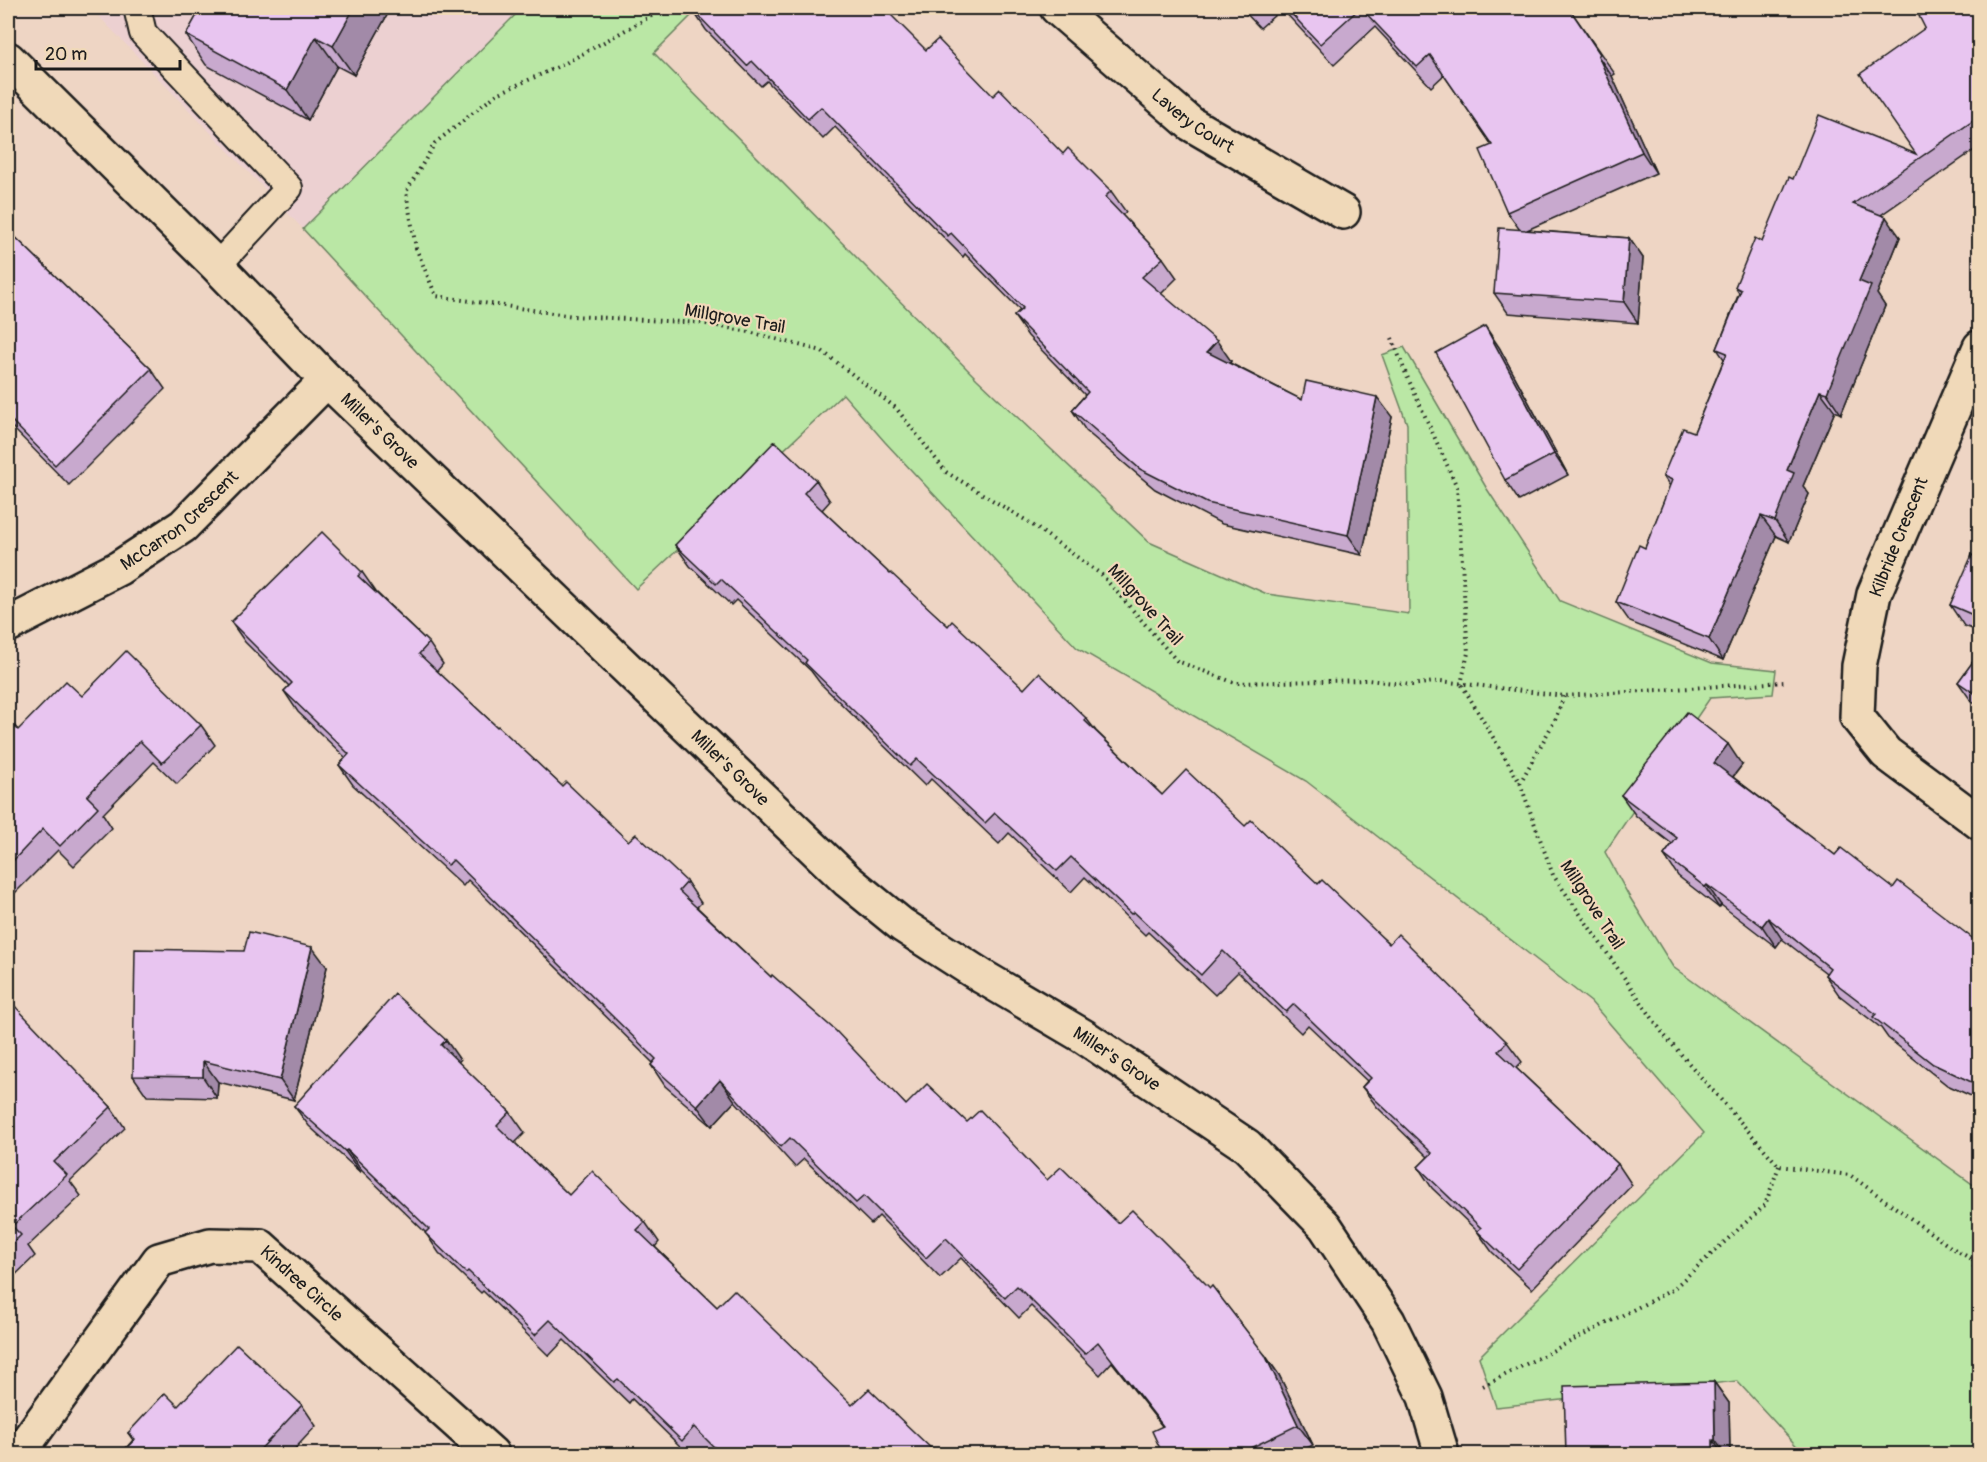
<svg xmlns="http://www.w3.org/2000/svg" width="1987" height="1462" viewBox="0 0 1987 1462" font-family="Pangolin,sans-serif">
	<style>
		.built { fill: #ecd0d1 }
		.green { fill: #bae7a5; stroke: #6b8260; stroke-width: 1.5 }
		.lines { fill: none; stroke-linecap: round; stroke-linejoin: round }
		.lane-casing { stroke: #1c1c1c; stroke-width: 30 }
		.street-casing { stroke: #1c1c1c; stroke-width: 38 }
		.secondary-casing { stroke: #1c1c1c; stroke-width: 38 }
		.path { stroke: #1c1c1c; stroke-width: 4; stroke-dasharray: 1.5 4.5; stroke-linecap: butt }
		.lane { stroke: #f0d9b9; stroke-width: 26 }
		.street { stroke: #f0d9b9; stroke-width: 33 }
		.secondary { stroke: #f0d9b9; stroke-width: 33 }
		.wall { fill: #c8a9ce; stroke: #1c1c1c; stroke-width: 1.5 }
		.shaded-wall { fill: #a28aa8; stroke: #1c1c1c; stroke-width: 1.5 }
		.building { fill: #e8c5f0; stroke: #1c1c1c; stroke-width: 1.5 }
		.labels { text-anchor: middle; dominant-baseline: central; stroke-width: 4.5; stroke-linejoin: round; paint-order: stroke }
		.street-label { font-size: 18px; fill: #1c1c1c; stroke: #f0d9b9 }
	</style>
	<rect width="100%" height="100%" fill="#eed5c4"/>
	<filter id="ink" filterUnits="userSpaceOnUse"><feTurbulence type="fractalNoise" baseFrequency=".0167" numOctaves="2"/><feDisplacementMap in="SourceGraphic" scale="12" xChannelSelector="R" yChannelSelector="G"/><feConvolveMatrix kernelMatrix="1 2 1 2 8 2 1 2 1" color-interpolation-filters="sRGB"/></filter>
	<g filter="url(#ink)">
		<path class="built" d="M91,8H522L303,229Z"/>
		<path class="green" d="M522,8H699L654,53L977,379L1149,542L1267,594L1409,614L1407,424L1382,355L1404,347L1487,489L1560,601L1712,663L1776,670L1773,694L1710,698L1605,852L1629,896L1673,967L1979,1189V1454H1804L1737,1381L1496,1407L1479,1357L1704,1133L1591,1002L1306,781L1077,648L885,442L843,394L636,589L303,229Z"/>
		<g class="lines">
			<defs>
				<path id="lane" d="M139,8L138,12L143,33L289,188L217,266"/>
				<g id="street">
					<path id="s1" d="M1057,8L1191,124L1343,212"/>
					<path d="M1980,347L1874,594L1859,666L1857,717L1886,753L1980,823"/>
					<path id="s2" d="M8,625L119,568L183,526L327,380"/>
					<path id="s3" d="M18,1454L159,1260L210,1245L260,1246L492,1454"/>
				</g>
				<g id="secondary">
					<path id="s4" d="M8,59L217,266L327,380L848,881L902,925L983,977L1083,1036L1247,1146L1325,1226L1388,1321L1425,1397L1442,1454"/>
				</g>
			</defs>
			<use href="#lane" class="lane-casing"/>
			<use href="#street" class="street-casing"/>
			<use href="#secondary" class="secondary-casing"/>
			<g class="path">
				<path d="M661,8L653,15L562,65L497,94L435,143L406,192L416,248L436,296L573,316L701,323L749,332L822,351L896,408L946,472L1027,521L1102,575L1177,661L1235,683L1368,680L1412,685L1441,681L1564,696L1784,682"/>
				<path d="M1392,338L1406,374L1457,487L1468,653L1461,684"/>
				<path d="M1462,685L1520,783L1553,875L1664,1035L1779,1166L1850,1175L1949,1246L1980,1264"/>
				<path d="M1520,783L1555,720L1564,696"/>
				<path d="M1973,1260L1980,1314"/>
				<path d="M1483,1386L1672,1290L1765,1205L1779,1166"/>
			</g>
			<use href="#lane" class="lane"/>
			<use href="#street" class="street"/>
			<use href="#secondary" class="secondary"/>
		</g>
		<g class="wall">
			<path d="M201,8H391L354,75L337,66L308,120L206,65L186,35Z"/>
			<path d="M1241,8H1569L1615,74L1612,76L1656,173L1527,230L1629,238L1643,258L1638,323L1508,313L1494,293L1520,230L1507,212L1492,145L1444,75L1431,87L1375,27L1334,65L1282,9L1260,28Z"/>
			<path d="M1980,8V146L1881,215L1900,237L1877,294L1885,306L1841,414L1835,411L1803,486L1809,494L1789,542L1776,536L1723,660L1630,622L1616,602L1645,548L1670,486L1663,476L1694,432L1724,359L1717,349L1739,293L1735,287L1762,242L1793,179L1916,154Z"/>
			<path d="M692,9L926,50L993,96L1063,154L1111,191L1126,212L1122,215L1163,258L1177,278L1161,294L1231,361L1230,363L1302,400L1392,417L1362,555L1222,524L1155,489L1086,431L1072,410L1085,395L1028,336L1014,316L1020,310L965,254L963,257L835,127L823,139L767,81L761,86L706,30Z"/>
			<path d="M8,230L151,369L165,389L69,485L8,423Z"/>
			<path d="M1499,347L1568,475L1519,501L1505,480Z"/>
			<path d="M816,480L830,501L822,510L890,574L948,626L1024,689L1086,718L1096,731L1162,795L1245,826L1318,884L1507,1042L1522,1062L1516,1068L1618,1164L1632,1185L1532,1289L1492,1252L1477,1231L1432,1188L1418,1167L1428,1157L1377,1107L1362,1087L1367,1081L1308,1025L1301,1033L1238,972L1215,995L1148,932L1145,935L1085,877L1071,892L1009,833L999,844L931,779L925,786L820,683L811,671L736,600L731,605L690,566L675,545Z"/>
			<path d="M1980,552V632L1964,626L1950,605Z"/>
			<path d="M362,572L376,592L429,643L443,664L437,671L497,727L562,786L628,841L687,882L701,903L697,907L906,1105L967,1122L1047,1180L1118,1223L1265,1355L1279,1375L1313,1445L1293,1455H1163L1162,1426L1112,1362L1100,1375L1031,1306L1019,1318L961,1258L940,1278L879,1216L871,1224L804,1159L795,1167L735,1101L712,1126L665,1086L651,1065L653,1063L468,880L463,886L353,785L339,765L346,758L298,712L284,691L289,686L245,642L231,622Z"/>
			<path d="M1980,652V707L1972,702L1958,682Z"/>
			<path d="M82,696L201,725L215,745L177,784L154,762L103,814L112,828L74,866L58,850L12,896L8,892V719L18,730Z"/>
			<path d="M1742,765L1733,777L1835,855L1893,888L1980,944V1100L1947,1085L1888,1038L1881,1028L1839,995L1825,975L1826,973L1782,939L1776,947L1721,905L1719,908L1678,876L1664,855L1672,844L1636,816L1621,795Z"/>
			<path d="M244,951L327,967L294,1100L218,1082L217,1098L147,1096L133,1076Z"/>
			<path d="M8,1003L111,1107L125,1128L70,1181L81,1196L28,1246L35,1256L8,1282Z"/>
			<path d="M460,1060L458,1062L510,1112L525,1133L515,1143L569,1195L645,1222L659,1242L655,1247L717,1307L852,1405L937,1454L949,1455H716L709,1448L702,1455H689L632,1399L629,1403L564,1340L549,1356L483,1291L481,1293L439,1253L425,1232L361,1170L360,1172L309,1126L294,1106Z"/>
			<path d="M1714,1382L1729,1403L1730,1455H1566Z"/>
			<path d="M302,1405L316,1426L289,1455H120L133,1440L128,1433L178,1406Z"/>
		</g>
		<g class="shaded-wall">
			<path d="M354,8H391L354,75L333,46Z"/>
			<path d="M316,37L337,66L308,120L287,90Z"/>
			<path d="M1598,56L1612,76L1656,173L1642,152Z"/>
			<path d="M1886,217L1900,237L1877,294L1885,306L1841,414L1827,393L1859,281Z"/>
			<path d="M1629,238L1643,258L1638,323L1624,302Z"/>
			<path d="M1485,326L1499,347L1568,475L1554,454Z"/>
			<path d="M1217,341L1231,361L1222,373L1207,352Z"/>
			<path d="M1820,391L1835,411L1803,486L1809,494L1789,542L1775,521L1787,470Z"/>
			<path d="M1377,397L1392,417L1362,555L1348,535Z"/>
			<path d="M1761,516L1776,536L1723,660L1709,639Z"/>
			<path d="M1728,744L1742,765L1728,783L1714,763Z"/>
			<path d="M1707,885L1721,905L1719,908L1705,887Z"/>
			<path d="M1768,918L1782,939L1776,947L1762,926Z"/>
			<path d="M312,947L327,967L294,1100L280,1080Z"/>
			<path d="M446,1040L460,1060L455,1065L441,1045Z"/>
			<path d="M203,1061L218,1082L217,1098L203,1077Z"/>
			<path d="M720,1080L735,1101L712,1126L697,1106Z"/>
			<path d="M347,1150L361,1170L360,1172L345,1151Z"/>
			<path d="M1265,1355L1279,1375L1313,1445L1298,1425Z"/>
			<path d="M1714,1382L1729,1403L1730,1455H1726L1715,1440Z"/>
			<path d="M1713,1440L1723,1455H1713Z"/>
		</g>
		<g class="building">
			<path d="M201,8H354L333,46L316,37L287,90L186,35Z"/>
			<path d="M694,8H884L926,50L938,39L993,96L1000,89L1063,154L1068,148L1111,191L1105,197L1163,258L1142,277L1217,341L1207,352L1302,400L1306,381L1377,397L1348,535L1207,503L1140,469L1072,410L1088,392L1014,316L1023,308L951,233L948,236L821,107L808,119L752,61L747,66L692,9Z"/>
			<path d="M1286,8H1360L1320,44Z"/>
			<path d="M1361,8H1569L1600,54L1598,56L1642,152L1507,212L1480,150L1492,145L1430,55L1417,67Z"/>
			<path d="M1936,8H1980V116L1853,204L1886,217L1859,281L1871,286L1827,393L1820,391L1787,470L1794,473L1775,521L1761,516L1709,639L1616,602L1639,545L1645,548L1672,480L1663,476L1683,428L1694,432L1727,353L1717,349L1741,290L1735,287L1755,238L1762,242L1789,177L1793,179L1819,115L1916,154L1860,74L1925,28L1919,16Z"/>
			<path d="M1499,228L1629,238L1624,302L1494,293Z"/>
			<path d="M8,230L151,369L55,465L8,417Z"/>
			<path d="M1485,326L1554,454L1505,480L1436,353Z"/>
			<path d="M775,441L816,480L804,493L890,574L891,573L948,626L952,621L1024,689L1039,673L1086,718L1084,720L1162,795L1186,770L1245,826L1251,820L1318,884L1322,880L1389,944L1398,934L1507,1042L1498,1051L1618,1164L1517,1269L1477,1231L1481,1228L1418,1167L1432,1153L1362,1087L1371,1078L1294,1004L1286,1012L1223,951L1201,975L1134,912L1131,914L1071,857L1057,871L995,813L985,823L917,759L910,766L805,663L807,660L721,579L716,584L675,545Z"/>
			<path d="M322,532L362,572L358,576L429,643L419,654L497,727L498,726L562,786L566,782L628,841L636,834L687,882L679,891L771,977L772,975L836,1031L906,1105L927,1084L967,1122L980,1110L1047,1180L1061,1167L1118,1223L1132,1210L1210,1288L1212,1286L1265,1355L1298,1425L1236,1455H1163L1152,1431L1163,1426L1098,1342L1085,1354L1017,1286L1005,1298L946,1238L926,1258L864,1196L856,1203L790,1138L781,1147L720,1080L697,1106L651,1065L656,1059L453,860L448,865L339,765L349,754L284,691L292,683L231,622Z"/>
			<path d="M1980,552V618L1950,605L1972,555L1977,557Z"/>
			<path d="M126,651L201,725L162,763L140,741L87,796L98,807L60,846L43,829L8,866V719L18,730L66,681L82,696Z"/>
			<path d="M1980,652V697L1958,682Z"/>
			<path d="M1687,712L1728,744L1714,763L1835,855L1841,848L1893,888L1898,881L1980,944V1086L1933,1064L1873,1017L1876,1014L1825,975L1830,968L1768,918L1762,926L1707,885L1705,887L1664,855L1677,838L1621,795Z"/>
			<path d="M249,932L312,947L280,1080L203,1061V1077L133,1076L135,949L244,951Z"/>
			<path d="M395,994L446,1040L441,1045L510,1112L497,1126L569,1195L592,1171L645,1222L637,1230L717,1307L734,1290L852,1405L869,1389L937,1454L942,1449L949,1455H722L694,1427L682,1441L618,1379L614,1382L550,1320L535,1335L468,1271L466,1273L425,1233L429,1229L347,1150L345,1151L294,1106Z"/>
			<path d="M10,1001L111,1107L54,1162L67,1175L12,1226L21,1235L8,1248V1003Z"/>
			<path d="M237,1344L302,1405L255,1455H120L135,1439L128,1433L165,1393L178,1406Z"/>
			<path d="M1714,1382L1715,1440H1713V1455H1566L1564,1386Z"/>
		</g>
	</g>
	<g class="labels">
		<g class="street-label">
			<text stroke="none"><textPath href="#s1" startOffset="177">Lavery Court</textPath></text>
			<text transform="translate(735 319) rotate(10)">Millgrove Trail</text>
			<text stroke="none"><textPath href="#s4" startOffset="526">Miller's Grove</textPath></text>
			<text stroke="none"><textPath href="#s2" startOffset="202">McCarron Crescent</textPath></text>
			<text transform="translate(1899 537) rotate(-68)">Kilbride Crescent</text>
			<text transform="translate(1145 605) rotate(48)">Millgrove Trail</text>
			<text stroke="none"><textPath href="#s4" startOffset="1012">Miller's Grove</textPath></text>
			<text transform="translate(1592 905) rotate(57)">Millgrove Trail</text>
			<text stroke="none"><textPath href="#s4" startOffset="1498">Miller's Grove</textPath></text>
			<text stroke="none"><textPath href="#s3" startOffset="399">Kindree Circle</textPath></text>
		</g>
	</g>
	<rect width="1987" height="1462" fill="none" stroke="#f0d9b9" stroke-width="30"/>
	<rect x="15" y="15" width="1957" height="1432" fill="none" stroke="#1c1c1c" stroke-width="2" filter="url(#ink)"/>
	<path d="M36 60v9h144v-9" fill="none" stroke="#1c1c1c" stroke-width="3"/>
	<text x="45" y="60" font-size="18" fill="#1c1c1c" stroke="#f0d9b9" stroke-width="4.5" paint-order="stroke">20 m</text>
</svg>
